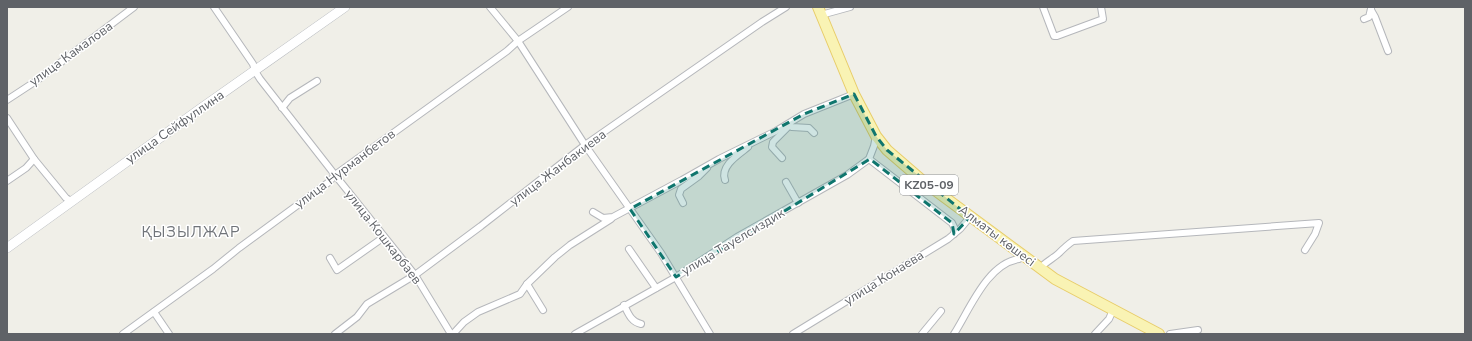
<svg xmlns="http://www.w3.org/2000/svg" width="1472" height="341" viewBox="0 0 1472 341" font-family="'Nunito Sans',sans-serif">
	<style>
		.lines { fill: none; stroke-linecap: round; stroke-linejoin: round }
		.street-casing { stroke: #b5b7bb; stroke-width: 8 }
		.secondary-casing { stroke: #b6b9be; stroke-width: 10 }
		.primary-casing { stroke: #e8cd6a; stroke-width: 12 }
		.street { stroke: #fff; stroke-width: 6 }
		.secondary { stroke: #fff; stroke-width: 9 }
		.primary { stroke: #f9f3b4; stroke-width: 10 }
		.marked { fill: #0f766e; fill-opacity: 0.2; stroke: #0f766e; stroke-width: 3; stroke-dasharray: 8 5; stroke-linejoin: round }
		.labels { text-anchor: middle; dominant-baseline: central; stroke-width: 3; stroke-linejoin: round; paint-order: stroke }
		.shield { fill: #fff; stroke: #8f9195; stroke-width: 1 }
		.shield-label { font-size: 12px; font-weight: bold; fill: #5f6267 }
		.street-label { font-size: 13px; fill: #5f6267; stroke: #fff }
		.quarter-label { font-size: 15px; letter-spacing: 1px; fill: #707479; stroke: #fff }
	</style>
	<rect width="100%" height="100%" fill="#f0efe8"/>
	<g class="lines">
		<defs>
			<g id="street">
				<path d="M214,7L253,64L255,71L260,79L335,175L415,275L451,334"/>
				<path d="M490,7L518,41L585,145L661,253L710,334"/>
				<path d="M1043,7L1054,36H1057L1103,19L1101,7"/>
				<path d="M1371,10L1375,17L1388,51"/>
				<path d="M821,15L850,7"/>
				<path d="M1364,19L1369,17L1371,9"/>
				<path d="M7,100L36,81L134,7"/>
				<path d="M282,108L290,98L317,81"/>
				<path d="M7,118L34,159L66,198L71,201"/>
				<path d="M782,158L772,147L773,142L787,128V125L792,127L809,128L814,133"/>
				<path d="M869,159L952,223L955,229L954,234"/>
				<path d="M725,180C720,166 738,155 748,147"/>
				<path d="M7,181L26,168L34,159"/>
				<path d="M786,182L798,203"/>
				<path d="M683,203L679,195L681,189L699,176L707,168"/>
				<path d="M593,212L603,218L613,217L682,180L719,159L776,131L804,114L854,94"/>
				<path d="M629,249L656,288"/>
				<path d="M330,258L337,270L384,237"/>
				<path d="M1040,268C1046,262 1052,259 1058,254C1063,249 1067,245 1073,241L1319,223L1315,234L1305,250"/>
				<path d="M527,284L543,310"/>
				<path d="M624,305C628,313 631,322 641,324"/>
				<path d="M154,312L169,334"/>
				<path d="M123,334L213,269L239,248L329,182L335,175L507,51L518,41L568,7"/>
				<path d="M335,334L357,317L367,304L415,275L481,226L585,145L762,22L786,7"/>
				<path d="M453,334L464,322L478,312L520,294L527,284L555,257L570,245L611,219"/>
				<path d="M575,334L676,277L737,237L847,175L869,159L874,146L876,136"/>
				<path d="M793,334L948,239L960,229L970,217"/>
				<path d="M922,334L941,311"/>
				<path d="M954,334C970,309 987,264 1019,259L1022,255"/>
				<path d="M1095,334L1109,319L1113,310"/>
				<path d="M1170,334L1198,330"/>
			</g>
			<path id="secondary" d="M7,248L200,109L345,7"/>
			<path id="primary" d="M818,7L854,94L876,136L887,150L924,182L1055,279L1159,334"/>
		</defs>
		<use href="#street" class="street-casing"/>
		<use href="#secondary" class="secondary-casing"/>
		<use href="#primary" class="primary-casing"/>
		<use href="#street" class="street"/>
		<use href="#secondary" class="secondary"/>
		<use href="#primary" class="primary"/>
	</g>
	<path class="marked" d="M854,94L876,136L887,150L970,217L954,234L952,223L870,159L676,277L630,209L804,114Z"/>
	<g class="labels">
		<rect class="shield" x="900" y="175" width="58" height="20" rx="3"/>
		<g class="shield-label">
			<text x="929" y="185">KZ05-09</text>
		</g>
		<g class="street-label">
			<text transform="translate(71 54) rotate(-36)">улица Камалова</text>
			<text transform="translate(175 127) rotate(-35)">улица Сейфуллина</text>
			<text transform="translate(558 168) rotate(-37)">улица Жанбакиева</text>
			<text transform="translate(345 169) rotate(-37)">улица Нурманбетов</text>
			<text transform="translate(997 236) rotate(37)">Алматы көшесі</text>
			<text transform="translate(383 237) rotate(52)">улица Кошкарбаев</text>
			<text transform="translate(733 242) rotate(-31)">улица Тауелсиздик</text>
			<text transform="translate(884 278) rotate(-32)">улица Конаева</text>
		</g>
		<g class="quarter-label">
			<text x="191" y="232">ҚЫЗЫЛЖАР</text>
		</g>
	</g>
	<rect width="1472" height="341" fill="none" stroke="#5f6267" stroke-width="16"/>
</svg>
